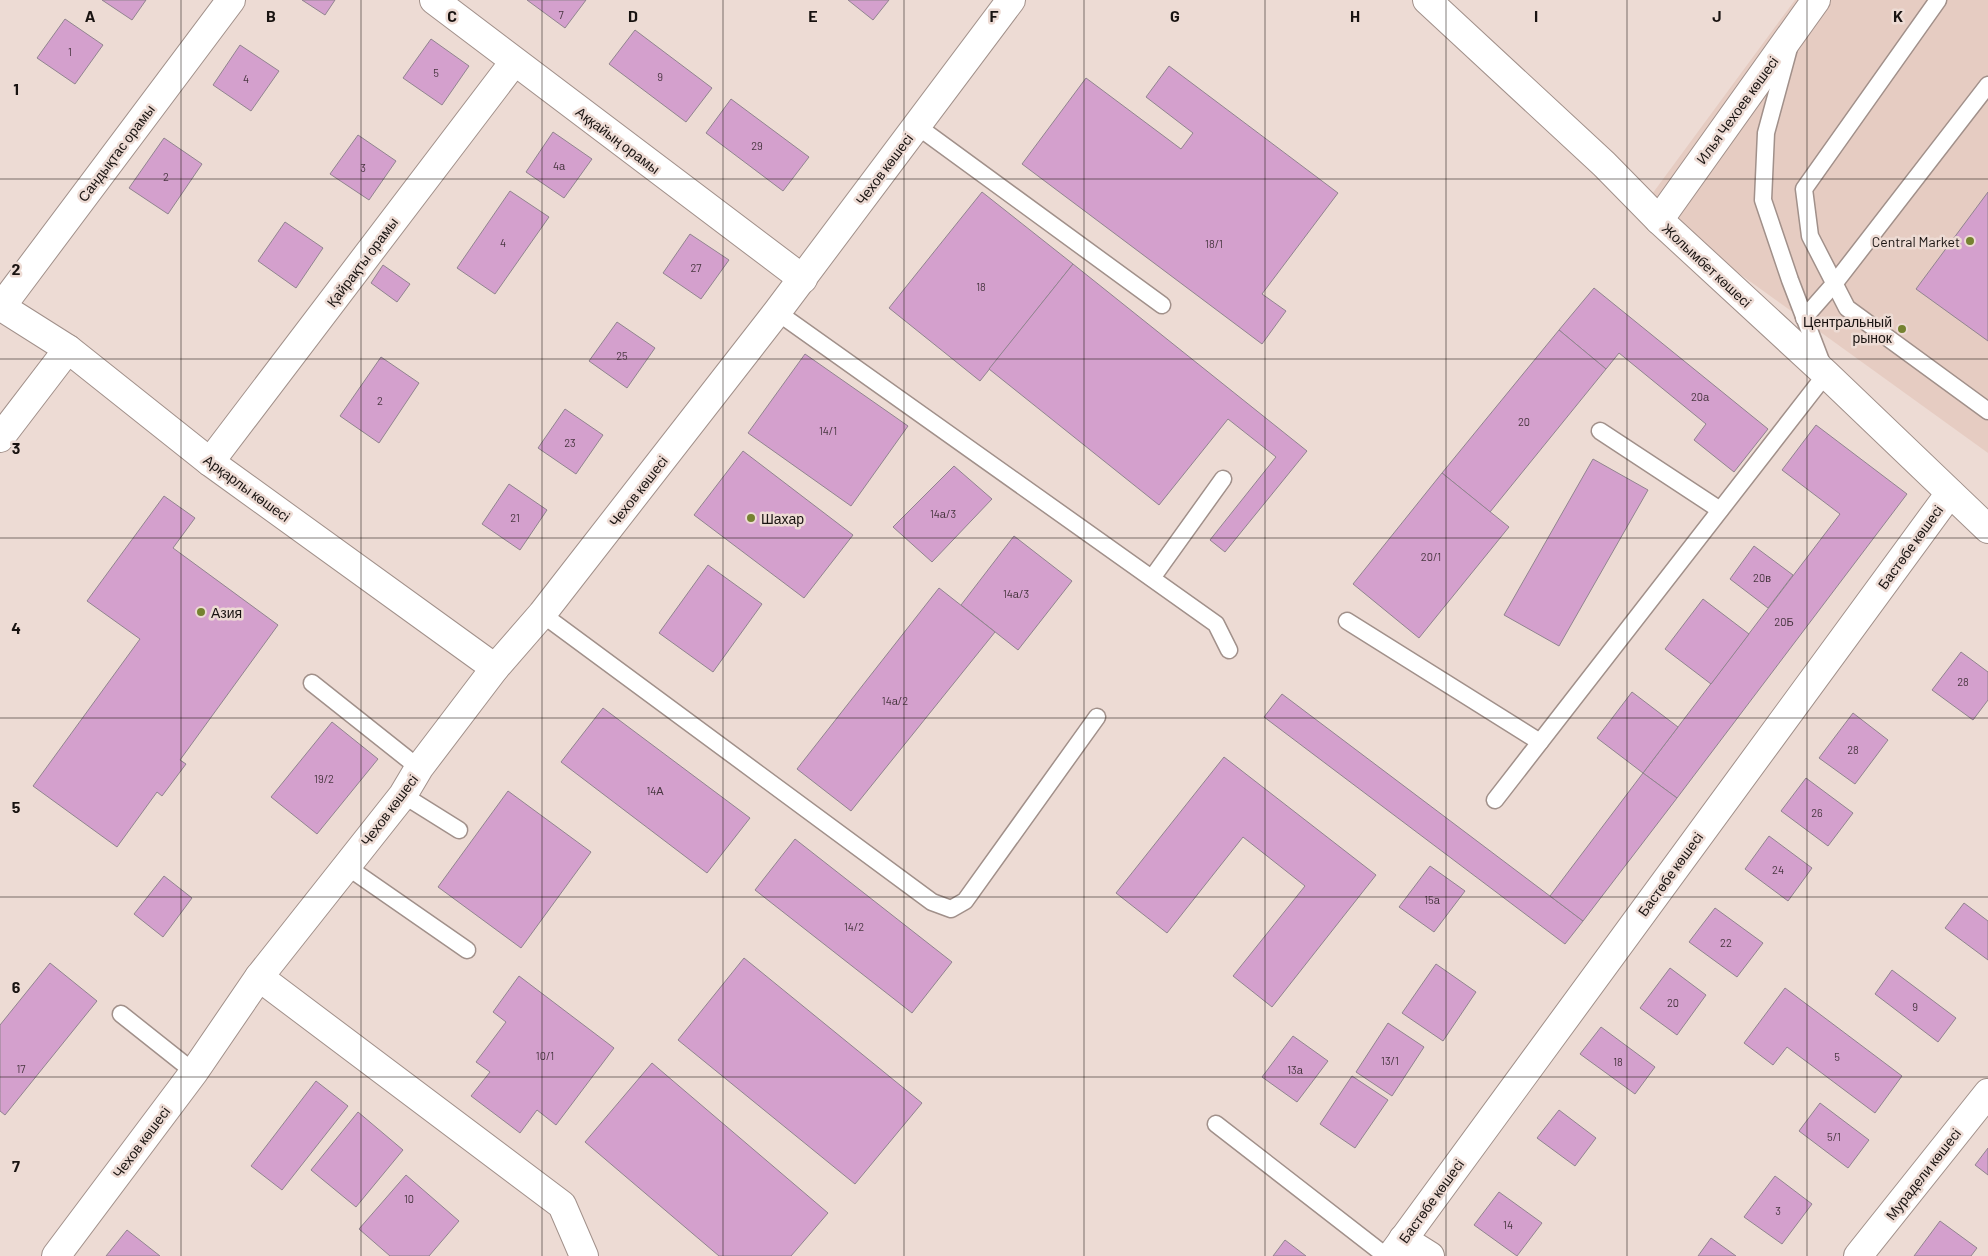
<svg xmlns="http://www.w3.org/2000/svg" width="1988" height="1256" viewBox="0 0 1988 1256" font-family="Barlow,sans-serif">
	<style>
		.built { fill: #e6ccc2 }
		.building { fill: #d4a0cd; stroke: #91848f }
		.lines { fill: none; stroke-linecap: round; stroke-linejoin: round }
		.lane-casing { stroke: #a1908a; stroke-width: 19 }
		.street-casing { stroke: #a1908a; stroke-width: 30 }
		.lane { stroke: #fff; stroke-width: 16 }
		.street { stroke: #fff; stroke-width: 28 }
		.grid { fill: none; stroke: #191311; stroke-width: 1; stroke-opacity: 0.55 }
		.poi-dot { fill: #758230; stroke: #eddbd4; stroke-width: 2 }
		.labels { text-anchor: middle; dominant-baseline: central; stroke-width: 5; stroke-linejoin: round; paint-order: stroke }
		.number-label { font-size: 11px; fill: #483640 }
		.street-label { font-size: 14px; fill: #191311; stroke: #eddbd4 }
		.poi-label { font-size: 14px; fill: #191311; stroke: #eddbd4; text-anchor: end }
		.grid-label { font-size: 16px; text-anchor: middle; font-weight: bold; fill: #191311; stroke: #eddbd4; stroke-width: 5; stroke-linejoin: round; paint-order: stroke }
	</style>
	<rect width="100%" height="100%" fill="#eddbd4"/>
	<path class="built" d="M1795,0H1988V453L1644,205Z"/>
	<g class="building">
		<path d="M102,0H146L132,20Z"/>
		<path d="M302,0H335L325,15Z"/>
		<path d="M527,0H586L565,28Z"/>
		<path d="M848,0H889L873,20Z"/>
		<path d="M65,19L103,45L75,84L37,58Z"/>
		<path d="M635,30L712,88L686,122L609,64Z"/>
		<path d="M431,39L469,66L442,105L403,78Z"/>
		<path d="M240,45L279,71L251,111L213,85Z"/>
		<path d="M1169,66L1338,193L1262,294L1286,311L1262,344L1022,164L1086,78L1181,149L1193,133L1146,97Z"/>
		<path d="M731,99L809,157L783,191L706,133Z"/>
		<path d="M553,132L592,159L564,198L526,172Z"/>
		<path d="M358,135L396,161L369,200L330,174Z"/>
		<path d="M164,138L202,164L168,214L129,188Z"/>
		<path d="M510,191L549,217L495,294L457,268Z"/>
		<path d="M982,192L1073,264L980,381L889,308Z"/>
		<path d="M1988,192V341L1916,289Z"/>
		<path d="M285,222L323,248L296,288L258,261Z"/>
		<path d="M690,234L729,260L701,299L663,273Z"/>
		<path d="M1073,264L1307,451L1225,552L1210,540L1276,457L1228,419L1159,505L989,369Z"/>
		<path d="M383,265L410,284L397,302L371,283Z"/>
		<path d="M1594,288L1768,429L1734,472L1694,440L1706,424L1619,353L1606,369L1559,330Z"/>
		<path d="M617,322L655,348L627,388L589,361Z"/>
		<path d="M1559,330L1606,369L1490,512L1442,473Z"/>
		<path d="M805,354L908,426L851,506L748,433Z"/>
		<path d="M381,357L419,383L379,443L340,416Z"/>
		<path d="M565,409L603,435L576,474L538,448Z"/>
		<path d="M1816,425L1907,494L1677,798L1643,773L1840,514L1782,470Z"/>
		<path d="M743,451L853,535L804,598L694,515Z"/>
		<path d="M1593,459L1648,490L1559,646L1504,615Z"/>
		<path d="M954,466L992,499L932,562L893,527Z"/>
		<path d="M1442,473L1509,527L1419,638L1353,584Z"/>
		<path d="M509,484L547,510L520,550L482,524Z"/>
		<path d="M164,496L195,518L173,548L278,625L180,760L186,764L162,796L157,792L117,847L33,786L140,639L87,601Z"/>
		<path d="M1014,536L1072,581L1018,650L961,605Z"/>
		<path d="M1754,546L1793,575L1768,608L1730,579Z"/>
		<path d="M708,565L762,604L713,672L659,633Z"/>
		<path d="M939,588L995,632L851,811L797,769Z"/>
		<path d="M1703,599L1749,634L1711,684L1665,649Z"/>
		<path d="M1961,652L1988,672V700L1973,720L1932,690Z"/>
		<path d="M1632,692L1678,727L1643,773L1597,738Z"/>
		<path d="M1282,694L1583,921L1565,944L1264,717Z"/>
		<path d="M603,708L750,818L707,873L561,762Z"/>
		<path d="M1853,713L1888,740L1855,784L1819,758Z"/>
		<path d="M332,722L378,759L317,834L271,797Z"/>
		<path d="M1224,757L1376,875L1272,1007L1233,976L1305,886L1243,837L1167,933L1116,893Z"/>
		<path d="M1643,773L1677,798L1583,921L1550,896Z"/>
		<path d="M1806,778L1853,813L1828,846L1781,811Z"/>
		<path d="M508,791L591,852L521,948L438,887Z"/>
		<path d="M1769,836L1812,868L1788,901L1745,869Z"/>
		<path d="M795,839L952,962L912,1013L755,890Z"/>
		<path d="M1430,866L1465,891L1434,932L1399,907Z"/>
		<path d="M164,876L192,898L163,937L134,914Z"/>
		<path d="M1964,903L1988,921V960L1945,928Z"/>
		<path d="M1715,908L1763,943L1737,977L1689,942Z"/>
		<path d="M744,958L922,1103L855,1184L678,1040Z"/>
		<path d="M50,963L97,1001L5,1115L0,1111V1025Z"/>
		<path d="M1436,964L1476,992L1443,1041L1402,1013Z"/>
		<path d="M1670,968L1706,995L1677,1035L1640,1008Z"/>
		<path d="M1892,970L1956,1018L1938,1042L1875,994Z"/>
		<path d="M519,976L614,1048L556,1125L537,1110L520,1133L471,1096L490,1072L476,1062L506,1022L493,1012Z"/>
		<path d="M1785,988L1902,1076L1875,1113L1787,1047L1773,1065L1744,1043Z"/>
		<path d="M1388,1023L1424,1047L1392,1096L1356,1072Z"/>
		<path d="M1601,1027L1655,1067L1635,1094L1580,1054Z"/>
		<path d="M1293,1036L1328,1061L1297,1102L1262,1077Z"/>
		<path d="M652,1063L828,1213L791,1256H719L585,1142Z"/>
		<path d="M1352,1076L1388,1100L1355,1148L1320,1124Z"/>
		<path d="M316,1081L348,1106L282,1190L251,1166Z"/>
		<path d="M1820,1103L1869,1140L1848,1168L1799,1131Z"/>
		<path d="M1559,1110L1596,1138L1575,1166L1537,1138Z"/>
		<path d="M358,1112L403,1150L356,1207L311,1170Z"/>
		<path d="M1988,1148V1175L1975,1165Z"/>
		<path d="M406,1175L459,1221L429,1256H390L359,1229Z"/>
		<path d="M1775,1176L1812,1204L1782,1244L1744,1217Z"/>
		<path d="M1499,1192L1542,1223L1517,1256L1474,1225Z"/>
		<path d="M1940,1221L1977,1248L1971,1256H1914Z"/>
		<path d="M127,1230L160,1256H106Z"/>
		<path d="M1711,1238L1736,1256H1698Z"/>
		<path d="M1285,1240L1306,1256H1273Z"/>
	</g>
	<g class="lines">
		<defs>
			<g id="lane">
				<path d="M1938,0L1804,189L1810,236L1847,308L1988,411"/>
				<path d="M917,126L1162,305"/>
				<path d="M777,312L1216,624L1229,650"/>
				<path d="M1804,318L1834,284L1988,85"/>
				<path d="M1600,431L1720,510"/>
				<path d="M1152,578L1223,479"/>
				<path d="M542,614L932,902L951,909L965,901L1097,717"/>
				<path d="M1347,621L1540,742"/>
				<path d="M312,683L419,768"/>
				<path d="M403,795L459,830"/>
				<path d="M1495,800L1826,374L1790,280L1763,200L1766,133L1789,48"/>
				<path d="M346,866L467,950"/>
				<path d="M121,1014L194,1072"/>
				<path d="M1216,1124L1386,1256"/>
			</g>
			<g id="street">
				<path d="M434,0L803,279"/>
				<path d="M1427,0L1604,164L1659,220L1826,374L1988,529"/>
				<path d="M1659,220L1816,0"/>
				<path d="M0,306L68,349L210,462L495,668"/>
				<path d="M1,307L231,0"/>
				<path d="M0,438L68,349"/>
				<path d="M210,462L514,62"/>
				<path d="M259,977L562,1205L584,1256"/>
				<path d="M1403,1239L1430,1256"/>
				<path d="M56,1256L194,1072L259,977L403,795L419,768L495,668L542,614L777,312L1011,0"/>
				<path d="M1391,1256L1950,493"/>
				<path d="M1858,1256L1988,1093"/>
			</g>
		</defs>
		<use href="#lane" class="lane-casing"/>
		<use href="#street" class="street-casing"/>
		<use href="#lane" class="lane"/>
		<use href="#street" class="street"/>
	</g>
	<path class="grid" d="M181,0V1256M361,0V1256M542,0V1256M723,0V1256M904,0V1256M1084,0V1256M1265,0V1256M1446,0V1256M1627,0V1256M1807,0V1256M0,179H1988M0,359H1988M0,538H1988M0,718H1988M0,897H1988M0,1077H1988"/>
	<g class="poi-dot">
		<circle cx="1970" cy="241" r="5"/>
		<circle cx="1902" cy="329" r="5"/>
		<circle cx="751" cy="518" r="5"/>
		<circle cx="201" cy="612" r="5"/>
	</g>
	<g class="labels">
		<g class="number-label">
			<text x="561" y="14">7</text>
			<text x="70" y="51">1</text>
			<text x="436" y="72">5</text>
			<text x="660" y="76">9</text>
			<text x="246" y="78">4</text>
			<text x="757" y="145">29</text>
			<text x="559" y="165">4а</text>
			<text x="363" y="167">3</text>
			<text x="166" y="176">2</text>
			<text x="503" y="242">4</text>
			<text x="1214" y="243">18/1</text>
			<text x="696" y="267">27</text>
			<text x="981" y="286">18</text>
			<text x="622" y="355">25</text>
			<text x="1700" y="396">20а</text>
			<text x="380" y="400">2</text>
			<text x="1524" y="421">20</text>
			<text x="828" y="430">14/1</text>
			<text x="570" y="442">23</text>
			<text x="943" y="513">14а/3</text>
			<text x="515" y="517">21</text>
			<text x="1431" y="556">20/1</text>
			<text x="1762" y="577">20в</text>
			<text x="1016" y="593">14а/3</text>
			<text x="1784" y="621">20Б</text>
			<text x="1963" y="681">28</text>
			<text x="895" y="700">14а/2</text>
			<text x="1853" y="749">28</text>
			<text x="324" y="778">19/2</text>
			<text x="655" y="790">14А</text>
			<text x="1817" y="812">26</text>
			<text x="1778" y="869">24</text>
			<text x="1432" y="899">15а</text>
			<text x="854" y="926">14/2</text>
			<text x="1726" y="942">22</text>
			<text x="1673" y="1002">20</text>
			<text x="1915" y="1006">9</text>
			<text x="545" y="1055">10/1</text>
			<text x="1837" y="1056">5</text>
			<text x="1390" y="1060">13/1</text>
			<text x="1618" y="1061">18</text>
			<text x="21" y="1068">17</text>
			<text x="1295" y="1069">13а</text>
			<text x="1834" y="1136">5/1</text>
			<text x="409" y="1198">10</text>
			<text x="1778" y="1210">3</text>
			<text x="1508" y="1224">14</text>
		</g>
		<g class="street-label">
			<text transform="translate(1737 110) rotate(-54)">Илья Чехоев көшесі</text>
			<text transform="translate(618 140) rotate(37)">Аққайың орамы</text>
			<text transform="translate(116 153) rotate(-53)">Сандықтас орамы</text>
			<text transform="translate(884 169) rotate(-53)">Чехов көшесі</text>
			<text transform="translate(362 262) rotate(-53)">Қайрақты орамы</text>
			<text transform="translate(1707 265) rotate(43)">Жолымбет көшесі</text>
			<text transform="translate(247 488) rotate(36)">Арқарлы көшесі</text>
			<text transform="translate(638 491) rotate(-52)">Чехов көшесі</text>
			<text transform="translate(1910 547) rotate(-54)">Бастөбе көшесі</text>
			<text transform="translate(389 810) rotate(-53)">Чехов көшесі</text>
			<text transform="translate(1670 874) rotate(-54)">Бастөбе көшесі</text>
			<text transform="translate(141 1142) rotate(-53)">Чехов көшесі</text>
			<text transform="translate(1923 1174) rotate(-52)">Мурадели көшесі</text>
			<text transform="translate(1431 1201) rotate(-54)">Бастөбе көшесі</text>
		</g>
		<g class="poi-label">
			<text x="1960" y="241">Central Market</text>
			<text x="1892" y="321">Центральный<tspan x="1892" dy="16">рынок</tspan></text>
			<text x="761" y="518" text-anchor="start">Шахар</text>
			<text x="211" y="612" text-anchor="start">Азия</text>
		</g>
	</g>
	<g class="grid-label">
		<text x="90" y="22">A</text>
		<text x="271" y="22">B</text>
		<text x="452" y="22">C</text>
		<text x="633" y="22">D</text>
		<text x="813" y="22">E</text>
		<text x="994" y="22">F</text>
		<text x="1175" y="22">G</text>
		<text x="1355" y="22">H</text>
		<text x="1536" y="22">I</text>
		<text x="1717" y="22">J</text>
		<text x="1898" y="22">K</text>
		<text x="16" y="95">1</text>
		<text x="16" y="275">2</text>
		<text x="16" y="454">3</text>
		<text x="16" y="634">4</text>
		<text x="16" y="813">5</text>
		<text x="16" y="993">6</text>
		<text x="16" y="1172">7</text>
	</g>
</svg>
